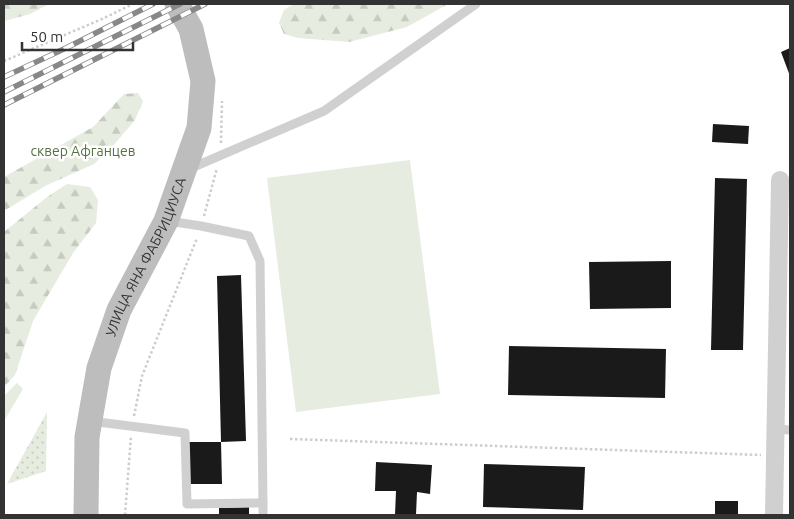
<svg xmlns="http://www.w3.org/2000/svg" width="794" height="519" viewBox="0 0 794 519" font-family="Ubuntu,sans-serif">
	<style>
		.grass { fill: url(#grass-dots) }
		.forest { fill: url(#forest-firs) }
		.park { fill: #e6ecdf }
		.building { fill: #1a1a1a }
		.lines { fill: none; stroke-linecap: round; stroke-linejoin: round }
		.path { stroke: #cdcdcd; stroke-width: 2.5; stroke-dasharray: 2.5 2.5; stroke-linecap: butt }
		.service { stroke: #d0d0d0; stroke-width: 9 }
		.minor { stroke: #d0d0d0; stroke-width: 18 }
		.secondary { stroke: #bdbdbd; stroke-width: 25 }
		.rail-casing { stroke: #888; stroke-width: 5.5 }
		.rail { stroke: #fff; stroke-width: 4; stroke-dasharray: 11; stroke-linecap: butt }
		.labels { text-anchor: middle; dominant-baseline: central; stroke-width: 5; stroke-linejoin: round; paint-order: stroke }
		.park-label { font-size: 14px; fill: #56703f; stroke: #fff }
		.street-label { font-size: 14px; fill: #333; stroke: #fff }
	</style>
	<defs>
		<pattern id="grass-dots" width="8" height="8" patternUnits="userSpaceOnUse" patternTransform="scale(1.25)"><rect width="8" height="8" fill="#e6ecdf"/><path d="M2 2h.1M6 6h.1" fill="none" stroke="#c6cbc0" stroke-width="1.8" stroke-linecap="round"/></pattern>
		<pattern id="forest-firs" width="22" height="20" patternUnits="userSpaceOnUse" patternTransform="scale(1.25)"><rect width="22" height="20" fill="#e6ecdf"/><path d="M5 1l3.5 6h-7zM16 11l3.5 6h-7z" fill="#c6cbc0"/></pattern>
	</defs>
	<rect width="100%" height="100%" fill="#fff"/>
	<path class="grass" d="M47,412L46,471L7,484Z"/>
	<g class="forest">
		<path d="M4,4H49L30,14L4,21Z"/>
		<path d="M294,4H448L407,27L349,42L298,38L284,34L279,23L284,10Z"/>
		<path d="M138,93L143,101L135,120L112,147L94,164L45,186L4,211V177L93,127L124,94Z"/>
		<path d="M67,184L90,187L98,200L96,223L73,253L33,321L15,375L4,387V232L47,197Z"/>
	</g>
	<g class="park">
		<path d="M410,160L440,394L296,412L267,178Z"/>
		<path d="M17,383L23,389L4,421V396Z"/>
	</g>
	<g class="building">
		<path d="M790,48V76L781,52Z"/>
		<path d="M713,124L749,126L748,144L712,142Z"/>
		<path d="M715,178L747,179L743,350H711Z"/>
		<path d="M671,261V308L590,309L589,262Z"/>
		<path d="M241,275L246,441L221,442L217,276Z"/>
		<path d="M509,346L666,349L665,398L508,395Z"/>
		<path d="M187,442H221L222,484H188Z"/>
		<path d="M376,462L432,465L430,494L417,492L416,515H395L396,491H375Z"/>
		<path d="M484,464L585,467L583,510L483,507Z"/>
		<rect x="715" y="501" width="23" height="14"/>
		<path d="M249,507V515H219V508Z"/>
	</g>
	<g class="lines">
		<g class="path">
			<path d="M4,61L102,19L133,4"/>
			<path d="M221,143L222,101"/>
			<path d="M204,216L217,168"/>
			<path d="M134,416L142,376L197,238"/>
			<path d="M290,439L761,455"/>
			<path d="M125,515L131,436"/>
		</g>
		<g class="service">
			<path d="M189,169L324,111L476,4"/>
			<path d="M168,221L201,226L249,236L260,261L263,503"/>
			<path d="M90,421L185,433L187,504L263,503V515"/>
			<path d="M776,429L790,430"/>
		</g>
		<path class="minor" d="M774,515L780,180"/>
		<path class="secondary" id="s1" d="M86,515L87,437L99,368L119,310L166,221L199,128L203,81L191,29L177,4"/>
		<defs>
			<g id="rail">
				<path d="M4,77L66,48L153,4"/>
				<path d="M4,92L180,4"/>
				<path d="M4,105L205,4"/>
			</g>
		</defs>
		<use href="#rail" class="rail-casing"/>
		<use href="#rail" class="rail"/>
	</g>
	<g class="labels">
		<g class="park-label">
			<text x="83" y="151">сквер Афганцев</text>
		</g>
		<g class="street-label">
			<text stroke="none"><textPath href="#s1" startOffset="269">УЛИЦА ЯНА ФАБРИЦИУСА</textPath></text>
		</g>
	</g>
	<rect width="794" height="519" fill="none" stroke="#333333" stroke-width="10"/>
	<path d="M22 42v8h111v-8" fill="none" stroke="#333333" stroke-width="2.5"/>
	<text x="30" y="42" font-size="15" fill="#333333" stroke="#ffffff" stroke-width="4" paint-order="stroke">50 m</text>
</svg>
